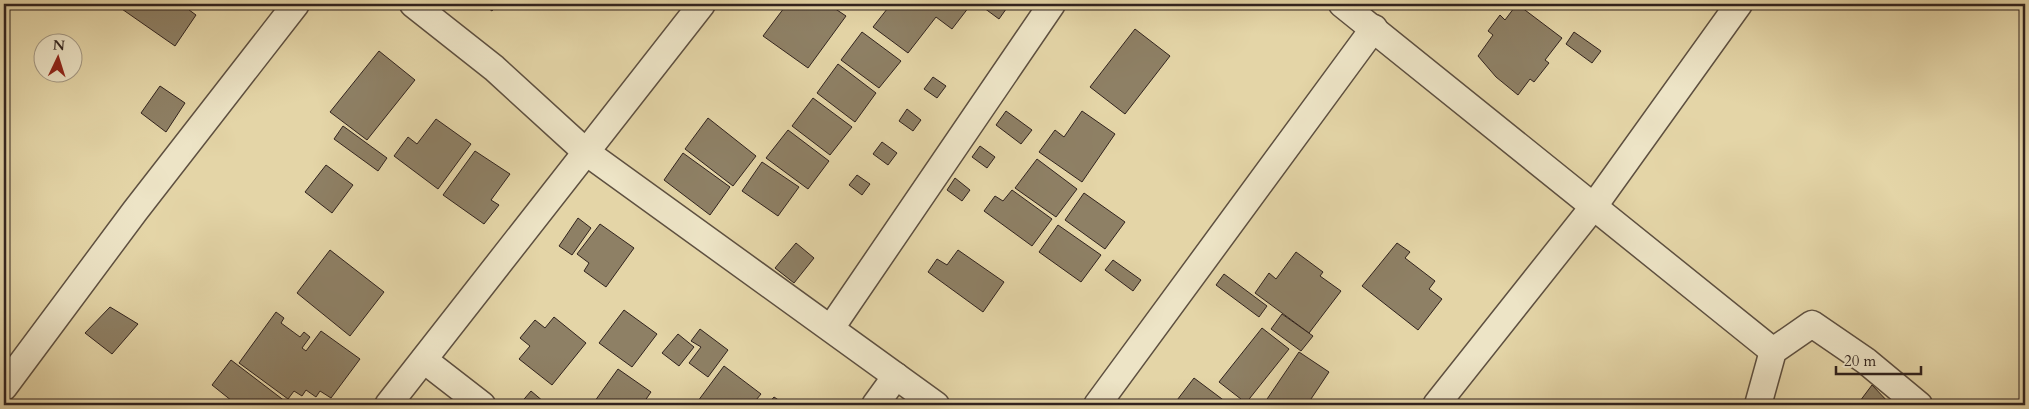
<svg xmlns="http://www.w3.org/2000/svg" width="2029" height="409" viewBox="0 0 2029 409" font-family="Cardo,serif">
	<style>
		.building { fill: #8e8065; stroke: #31231e }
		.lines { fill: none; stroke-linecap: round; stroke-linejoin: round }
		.street-casing { stroke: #5e5040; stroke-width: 29 }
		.street { stroke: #ede4c6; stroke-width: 26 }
	</style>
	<rect width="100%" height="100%" fill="#e4d5a7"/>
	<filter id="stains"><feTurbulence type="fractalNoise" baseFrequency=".004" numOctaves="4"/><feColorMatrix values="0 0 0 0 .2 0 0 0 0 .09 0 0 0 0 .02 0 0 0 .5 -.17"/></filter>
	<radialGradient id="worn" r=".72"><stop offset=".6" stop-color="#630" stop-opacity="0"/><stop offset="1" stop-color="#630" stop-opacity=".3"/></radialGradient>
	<g class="building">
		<path d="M121,4H181L196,15L175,46L119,7Z"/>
		<path d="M482,4H497L492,11Z"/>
		<path d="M787,4H828L846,16L808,68L763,36Z"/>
		<path d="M891,4H964L969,7L952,29L936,17L908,53L873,27Z"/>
		<path d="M987,4H1008L1009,5L999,19L984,8Z"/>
		<path d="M1517,4L1562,38L1545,60L1549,63L1534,82L1530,79L1518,95L1496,77L1478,56L1493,35L1488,31L1500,15L1505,20Z"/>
		<path d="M1135,29L1170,56L1125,114L1090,87Z"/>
		<path d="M862,32L901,61L879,88L841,60Z"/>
		<path d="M1574,32L1601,51L1592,63L1566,44Z"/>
		<path d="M379,51L415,80L367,140L330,112Z"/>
		<path d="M838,64L876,93L855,122L817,93Z"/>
		<path d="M933,77L946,86L937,98L924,89Z"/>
		<path d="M160,86L185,103L166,132L141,113Z"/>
		<path d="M813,98L852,127L830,155L792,126Z"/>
		<path d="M907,109L921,120L913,131L899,121Z"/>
		<path d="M1006,111L1032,130L1021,144L996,125Z"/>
		<path d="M1082,111L1115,134L1082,182L1039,152L1055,130L1064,137Z"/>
		<path d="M708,118L756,156L733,186L685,149Z"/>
		<path d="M436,119L471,144L438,189L394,156L408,137L417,144Z"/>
		<path d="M343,126L387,158L378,171L334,139Z"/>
		<path d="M788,130L829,161L808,189L766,158Z"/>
		<path d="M882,142L897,153L888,165L873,154Z"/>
		<path d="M980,146L995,157L987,168L972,157Z"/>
		<path d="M475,151L510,174L491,200L499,205L484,224L443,195Z"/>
		<path d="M683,153L730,187L710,215L664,180Z"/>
		<path d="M1037,159L1077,189L1056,217L1015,188Z"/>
		<path d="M762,162L799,187L778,216L742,191Z"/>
		<path d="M326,165L353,185L332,213L305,192Z"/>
		<path d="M857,175L870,184L862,195L849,185Z"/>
		<path d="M955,178L970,190L962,201L947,190Z"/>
		<path d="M1012,190L1052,219L1032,246L984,211L995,196L1003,201Z"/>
		<path d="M1084,193L1125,222L1105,249L1065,220Z"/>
		<path d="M578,218L591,228L572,255L559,246Z"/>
		<path d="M600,224L634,248L606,287L584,271L589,263L577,254Z"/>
		<path d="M1058,225L1101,255L1081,282L1039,252Z"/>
		<path d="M796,243L814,258L794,283L775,268Z"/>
		<path d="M1397,243L1410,252L1405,258L1435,281L1429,289L1442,299L1418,330L1362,286Z"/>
		<path d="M330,250L384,292L350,336L297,293Z"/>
		<path d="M958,250L1004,282L983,312L928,272L937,259L947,265Z"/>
		<path d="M1296,252L1323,272L1320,276L1341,291L1309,333L1255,293L1269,273L1276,279Z"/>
		<path d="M1113,260L1141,280L1133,291L1105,270Z"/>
		<path d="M1224,274L1267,306L1259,317L1216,285Z"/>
		<path d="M110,307L138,324L112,354L85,333Z"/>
		<path d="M624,310L657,334L632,367L599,343Z"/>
		<path d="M276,312L284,318L281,323L300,337L304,332L310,337L302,348L306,351L321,331L360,359L331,398L320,391L316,397L306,390L302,396L294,391L288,399L239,363Z"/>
		<path d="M1282,314L1313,336L1301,351L1271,329Z"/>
		<path d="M554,317L586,343L552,385L519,359L530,346L520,338L535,320L545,328Z"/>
		<path d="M1262,328L1289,349L1246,403L1219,382Z"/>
		<path d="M700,329L728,350L708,377L689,363L701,347L691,341Z"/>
		<path d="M678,334L694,347L679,366L662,353Z"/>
		<path d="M1299,352L1329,372L1307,405H1263Z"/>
		<path d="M231,360L290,405H237L212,385Z"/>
		<path d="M724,366L761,394L752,405H695Z"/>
		<path d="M618,369L651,392L642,405H592Z"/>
		<path d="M1194,378L1230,405L1174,404Z"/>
		<path d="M1872,385L1891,405H1857Z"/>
		<path d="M531,391L544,402L541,405H519Z"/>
		<path d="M774,397L786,405H767Z"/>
	</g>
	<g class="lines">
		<defs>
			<g id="street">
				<path d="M413,4L494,68L586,152L936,405"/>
				<path d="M1342,4L1773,351"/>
				<path d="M831,328L1052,4"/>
				<path d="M424,360L482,405"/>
				<path d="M4,387L135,211L296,4"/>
				<path d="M388,405L702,4"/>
				<path d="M875,405L896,376"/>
				<path d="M1097,405L1374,28"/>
				<path d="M1436,405L1594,206L1739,4"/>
				<path d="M1758,405L1773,351L1812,324L1866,361L1919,405"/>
			</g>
		</defs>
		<use href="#street" class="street-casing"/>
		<use href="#street" class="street"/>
	</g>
	<rect width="2029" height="409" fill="none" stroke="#e4d5a7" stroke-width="20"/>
	<rect x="5" y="5" width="2019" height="399" fill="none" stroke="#31231e" stroke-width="2.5"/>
	<rect x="10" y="10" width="2009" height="389" fill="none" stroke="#31231e"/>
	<g transform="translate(58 58) rotate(4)"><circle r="24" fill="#ede4c6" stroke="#a29783"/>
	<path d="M0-4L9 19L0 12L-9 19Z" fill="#8f2418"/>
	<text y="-8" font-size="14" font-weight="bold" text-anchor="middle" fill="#31231e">N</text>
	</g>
	<path d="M1836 366v8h85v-8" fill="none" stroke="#31231e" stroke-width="2.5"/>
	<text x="1844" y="366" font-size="15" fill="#31231e" stroke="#ede4c6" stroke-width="4" paint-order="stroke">20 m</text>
	<rect width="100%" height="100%" filter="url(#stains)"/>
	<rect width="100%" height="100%" fill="url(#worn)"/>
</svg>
